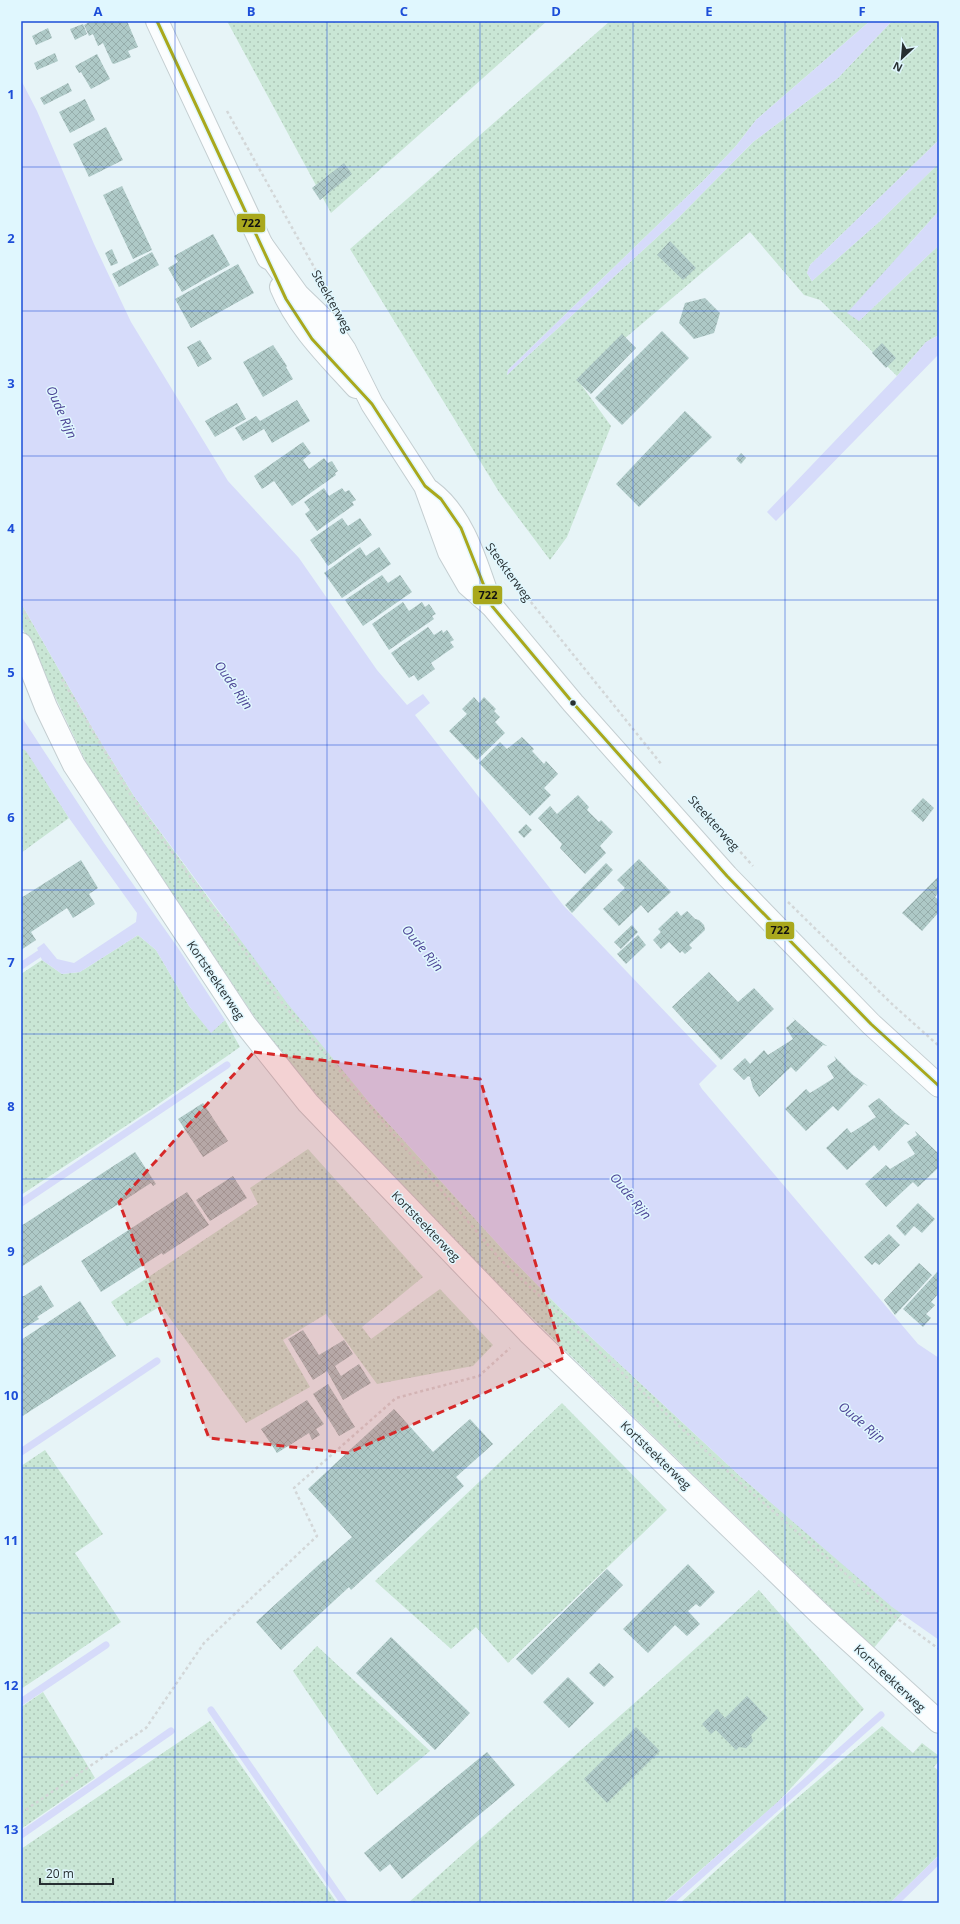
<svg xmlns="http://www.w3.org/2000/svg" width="960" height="1924" viewBox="0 0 960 1924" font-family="'Open Sans',sans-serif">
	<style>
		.grass { fill: url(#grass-dots) }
		.water { fill: #d6dbfa }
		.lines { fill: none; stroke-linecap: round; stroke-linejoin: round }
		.stream { stroke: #d6dbfa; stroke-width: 7 }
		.building { fill: url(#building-cross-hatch) }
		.tertiary-casing { stroke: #c4ced1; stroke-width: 24 }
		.secondary-casing { stroke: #c4ced1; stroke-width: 24 }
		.path { stroke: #d3d7d8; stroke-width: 2.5; stroke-dasharray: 3 3; stroke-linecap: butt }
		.tertiary { stroke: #fbfdfe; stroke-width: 22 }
		.secondary { stroke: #fbfdfe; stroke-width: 22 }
		.bus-1-casing { stroke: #e0f7fe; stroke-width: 6 }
		.bus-1 { stroke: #a9a81d; stroke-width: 3 }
		.marked { fill: #d62828; fill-opacity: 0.2; stroke: #d62828; stroke-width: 3; stroke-dasharray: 8 5; stroke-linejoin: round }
		.grid { fill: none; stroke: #1d4ed8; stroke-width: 1; stroke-opacity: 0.55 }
		.bus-dot { fill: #272f32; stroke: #e0f7fe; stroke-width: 1.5 }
		.labels { text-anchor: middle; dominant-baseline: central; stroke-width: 3; stroke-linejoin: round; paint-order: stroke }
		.street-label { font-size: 12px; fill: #272f32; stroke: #e0f7fe }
		.water-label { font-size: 13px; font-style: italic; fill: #4d4596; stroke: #e0f7fe }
		.line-badge { stroke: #e0f7fe; stroke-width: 1.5 }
		.pale-badge-label { font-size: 11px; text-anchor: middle; font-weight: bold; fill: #111 }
		.neatline { fill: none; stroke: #1d4ed8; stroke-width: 1.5 }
		.grid-label { font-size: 13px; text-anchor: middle; font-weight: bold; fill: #1d4ed8 }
	</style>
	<defs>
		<pattern id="grass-dots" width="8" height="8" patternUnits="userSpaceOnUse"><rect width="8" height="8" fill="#c9e6d5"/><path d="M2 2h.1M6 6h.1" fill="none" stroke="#adc6b7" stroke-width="1.8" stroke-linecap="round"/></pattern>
		<pattern id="building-cross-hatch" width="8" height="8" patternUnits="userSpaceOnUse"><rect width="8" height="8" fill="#aec9c7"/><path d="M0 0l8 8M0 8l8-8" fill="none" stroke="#96adab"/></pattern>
	</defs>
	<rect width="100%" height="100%" fill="#e7f4f7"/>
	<g class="grass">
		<path d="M227,21H547L331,213Z"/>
		<path d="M610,21H870L756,120L736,146L703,181L508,370L507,375L678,218L753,142L838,78L892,21H939V140L810,265L807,273L812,281L879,222L939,163V211L910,243L859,321L939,245V335L926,342L897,376L820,300L804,295L750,232L577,379L611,426L567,537L550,560L499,492L350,249Z"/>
		<path d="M21,603L94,731L134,796L215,907L368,1101L507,1254L564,1312L741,1477L902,1614L873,1649L538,1324L366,1152L277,1050L95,781L21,625Z"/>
		<path d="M21,748L26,750L69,818L21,853Z"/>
		<path d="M138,935L156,950L189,1006L211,1032L225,1020L240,1047L150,1110L21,1195V974L42,960L62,974L80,972Z"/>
		<path d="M308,1149L423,1277L362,1327L371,1339L440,1289L493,1345L473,1366L377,1384L326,1314L283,1340L310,1387L246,1423L161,1306L127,1326L111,1302L258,1204L250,1188Z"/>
		<path d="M562,1403L667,1510L508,1663L476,1627L451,1649L375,1581Z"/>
		<path d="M45,1450L103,1534L75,1553L121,1622L21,1689V1466Z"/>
		<path d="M759,1590L864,1709L778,1802L663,1903H408C524,1798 645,1697 759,1590Z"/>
		<path d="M317,1646L430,1751L377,1795L293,1671Z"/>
		<path d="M43,1692L95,1778L21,1829V1707Z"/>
		<path d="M210,1721L337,1903H21V1849Z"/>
		<path d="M882,1726L913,1753L922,1743L939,1756V1761L934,1767L939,1771V1855L890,1903H680L783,1810Z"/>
	</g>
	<g class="water">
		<path d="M870,21H892L838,78L753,142L678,218L507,375L508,370L703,181L736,146L756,120Z"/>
		<path d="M21,80L37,111L94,244L131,322L228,481L299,558L377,670L407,705L423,694L430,703L415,715L563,905L717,1066L699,1084L702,1089L918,1344L939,1358V1640L892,1607L741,1477L564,1312L507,1254L368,1101L287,1003L134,796L94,731L21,603Z"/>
		<path d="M939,140V163L879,222L812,281L807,273L810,265Z"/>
		<path d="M939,211V245L859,321L847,313Z"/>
		<path d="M939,335V354L776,521L767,512L897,376L926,342Z"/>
		<path d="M21,716L104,843L178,948L225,1020L211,1033L189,1006L156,950L138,935L80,972L62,974L42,960L37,948L44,943L57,959L74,963L136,922L137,913L69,818L26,751L21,748Z"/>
	</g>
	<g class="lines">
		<g class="stream">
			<path d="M21,966L39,954"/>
			<path d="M21,1203L227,1065"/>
			<path d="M21,1452L157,1361"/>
			<path d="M21,1702L106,1645"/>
			<path d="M211,1710L344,1903"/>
			<path d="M21,1835L171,1731"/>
			<path d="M669,1903L881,1715"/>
			<path d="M895,1903L939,1860"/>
		</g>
	</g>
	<g class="building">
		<path d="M91,21H127L138,47L128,51L131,57L114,64L112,63L103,43L98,46L93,34L89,36L84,25Z"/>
		<path d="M83,24L87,34L75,40L70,29Z"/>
		<path d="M48,28L52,38L36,45L32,36Z"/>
		<path d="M55,53L58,61L37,70L34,63Z"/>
		<path d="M97,54L110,79L91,89L81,72L79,73L75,66Z"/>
		<path d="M68,83L72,91L44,105L40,98Z"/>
		<path d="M85,99L95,120L70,133L59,112Z"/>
		<path d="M106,127L123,160L89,177L73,144Z"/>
		<path d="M344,163L352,174L320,200L312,188Z"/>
		<path d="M122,186L152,250L133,259L103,195Z"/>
		<path d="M213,234L230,265L182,292L168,268L178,262L174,256Z"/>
		<path d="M670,241L696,268L683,280L657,255Z"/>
		<path d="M112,249L118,263L111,266L105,253Z"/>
		<path d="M152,252L159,265L119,287L112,274Z"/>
		<path d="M238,264L254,293L191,328L175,299Z"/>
		<path d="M705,298L720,313L714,333L694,339L679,323L685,303Z"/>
		<path d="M662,331L689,358L622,425L595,398Z"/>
		<path d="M622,334L636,348L591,394L576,380Z"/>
		<path d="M200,340L212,359L198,367L187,347Z"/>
		<path d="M882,343L896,358L886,368L872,353Z"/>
		<path d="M273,345L287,366L286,367L293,379L263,397L243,362Z"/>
		<path d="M297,400L310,421L272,443L264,429L243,441L235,428L256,416L260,421Z"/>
		<path d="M237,403L246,419L215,437L205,421Z"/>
		<path d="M685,411L712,437L639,507L616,484Z"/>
		<path d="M303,442L311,453L303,460L309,469L324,458L328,463L332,461L338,471L335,473L336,475L292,506L274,481L262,489L254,476Z"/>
		<path d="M741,453L746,458L741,464L736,459Z"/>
		<path d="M324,488L329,496L342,488L345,492L349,490L356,500L352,502L354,505L317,531L305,514L310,510L304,502Z"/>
		<path d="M342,518L348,526L360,518L372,535L328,566L310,540Z"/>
		<path d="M360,547L366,556L379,547L391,564L342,598L324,573Z"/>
		<path d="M382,575L388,583L400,575L412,592L363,626L345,600Z"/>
		<path d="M403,602L409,611L422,602L425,607L429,604L436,614L432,616L434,619L389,650L372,624Z"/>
		<path d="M428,627L434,635L442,630L443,633L447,630L454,640L450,642L454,647L431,663L435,669L418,681L414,675L409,678L391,653Z"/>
		<path d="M474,697L479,703L484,697L496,709L494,711L500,717L495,722L505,733L477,760L449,731L467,714L462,709Z"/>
		<path d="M522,737L534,749L532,751L544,764L546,761L558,774L544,788L551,795L530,816L479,763L500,742L507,749Z"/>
		<path d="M578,795L589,807L587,810L599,822L601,820L613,832L600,846L606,853L585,874L560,848L562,844L538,818L550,806L557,814Z"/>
		<path d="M923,798L934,808L923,822L911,811Z"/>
		<path d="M526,824L532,830L524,838L518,832Z"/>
		<path d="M639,859L671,892L648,913L641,905L619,926L603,909L625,888L617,880Z"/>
		<path d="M81,860L98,888L89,894L95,904L73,918L67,908L31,932L36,940L21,950V898Z"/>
		<path d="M606,863L613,870L572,913L565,905Z"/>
		<path d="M939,876V892L935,897L939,900V912L922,931L902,913Z"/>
		<path d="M677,911L681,916L687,911L695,919L699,920L704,925L705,930L689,945L692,948L685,954L682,951L680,953L669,942L661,949L653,940L661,932L658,929Z"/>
		<path d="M632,925L638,932L621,949L614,942Z"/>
		<path d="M638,935L646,945L626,964L617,954Z"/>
		<path d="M709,972L738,1002L754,988L774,1009L721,1060L672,1007Z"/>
		<path d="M792,1017L812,1035L827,1046L823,1045L796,1072L791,1067L759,1097L753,1088L750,1077L748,1076L744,1080L733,1069L745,1058L750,1064L764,1050L768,1055L793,1039L786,1028L795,1020Z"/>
		<path d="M834,1056L853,1075L868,1086L864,1084L838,1111L833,1106L806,1131L785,1109L806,1089L810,1093L834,1078L827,1066L836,1060Z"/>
		<path d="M879,1098L895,1113L910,1125L905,1124L879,1151L874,1145L847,1170L826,1148L847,1128L851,1133L876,1117L868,1106Z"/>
		<path d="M203,1103L228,1141L203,1157L178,1119Z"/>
		<path d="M915,1131L939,1154V1167L918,1187L913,1182L886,1207L865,1184L886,1165L890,1169L915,1154L907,1142L917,1135Z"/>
		<path d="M135,1152L156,1184L153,1186L151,1183L21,1267V1226Z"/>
		<path d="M233,1176L247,1198L210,1221L196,1200Z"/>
		<path d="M187,1192L209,1225L163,1255L162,1253L101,1292L81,1261Z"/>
		<path d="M918,1203L935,1219L922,1233L914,1226L905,1236L896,1226Z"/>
		<path d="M889,1234L900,1245L879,1265L875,1262L872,1265L864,1257Z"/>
		<path d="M919,1263L932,1275L895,1315L884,1300Z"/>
		<path d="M939,1270V1293L931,1302L935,1305L926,1314L931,1318L923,1327L903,1309Z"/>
		<path d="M41,1285L54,1306L37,1317L39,1319L21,1330V1296H24Z"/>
		<path d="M80,1301L116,1356L21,1417V1340Z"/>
		<path d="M303,1330L319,1355L344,1340L353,1354L335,1366L341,1376L359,1364L371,1383L343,1400L327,1371L313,1380L288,1339Z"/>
		<path d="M328,1384L355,1427L339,1436L313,1394Z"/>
		<path d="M307,1400L324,1424L316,1429L320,1435L312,1440L309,1433L277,1453L261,1429Z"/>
		<path d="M394,1409L433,1452L470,1419L493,1444L456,1477L464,1486L351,1590L349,1587L281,1650L256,1622L324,1560L325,1561L352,1537L308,1489Z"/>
		<path d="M688,1564L715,1592L700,1607L696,1604L688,1611L700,1624L687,1636L675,1625L648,1653L623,1629Z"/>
		<path d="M607,1569L623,1585L532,1675L516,1659Z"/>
		<path d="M391,1637L470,1713L435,1750L356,1673Z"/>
		<path d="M599,1663L614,1677L604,1687L589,1673Z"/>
		<path d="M568,1677L594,1703L569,1728L543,1702Z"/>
		<path d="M747,1696L768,1718L751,1735L753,1741L746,1748L739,1747L736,1750L716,1730L711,1734L702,1724L717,1709L725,1718Z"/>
		<path d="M636,1727L660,1751L607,1803L584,1779Z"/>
		<path d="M487,1752L515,1785L402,1879L390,1864L380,1872L364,1853Z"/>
	</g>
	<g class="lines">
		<defs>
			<path id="tertiary" d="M21,644L46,707L74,765L245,1024L308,1103L528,1332L820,1614L939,1722"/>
			<g id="secondary">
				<path d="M157,21L268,258"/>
				<path d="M262,245L298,295L326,322L345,350L372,404L425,486L449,552L468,585L492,606L573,703L727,876L871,1024L939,1086"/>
				<path d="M281,287C297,326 328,356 356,387"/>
				<path d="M430,491C465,517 477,566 491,605"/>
			</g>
		</defs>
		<use href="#tertiary" class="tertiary-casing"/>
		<use href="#secondary" class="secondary-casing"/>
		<g class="path">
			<path d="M227,111L324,285"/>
			<path d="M503,563L522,591L662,765"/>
			<path d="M21,606L30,623"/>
			<path d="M62,679L132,797L283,1004L499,1258L737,1480L899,1620L939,1649"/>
			<path d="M696,803L753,866"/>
			<path d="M788,902L893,1005L939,1046"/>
			<path d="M21,1813L146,1728L204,1643L317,1536L294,1488L396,1398L479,1376L510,1348"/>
		</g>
		<use href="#tertiary" class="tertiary"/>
		<use href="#secondary" class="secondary"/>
		<defs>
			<path id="bus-1" d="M157,21L286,299L312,339L372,404L425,486L441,499L461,528L492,606L573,703L727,876L871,1024L939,1086"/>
		</defs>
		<use href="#bus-1" class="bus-1-casing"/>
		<use href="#bus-1" class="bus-1"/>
	</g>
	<path class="marked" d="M254,1052L480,1079L564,1358L348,1453L209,1438L119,1202Z"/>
	<path class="grid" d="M175,21V1903M327,21V1903M480,21V1903M633,21V1903M785,21V1903M21,167H939M21,311H939M21,456H939M21,600H939M21,745H939M21,890H939M21,1034H939M21,1179H939M21,1324H939M21,1468H939M21,1613H939M21,1757H939"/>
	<circle class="bus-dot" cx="573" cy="703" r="3.5"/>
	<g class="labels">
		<g class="street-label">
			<text transform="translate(332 301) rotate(61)">Steekterweg</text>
			<text transform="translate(509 572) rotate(54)">Steekterweg</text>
			<text transform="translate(714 823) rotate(48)">Steekterweg</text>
			<text transform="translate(216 980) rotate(56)">Kortsteekterweg</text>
			<text transform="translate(426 1226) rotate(46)">Kortsteekterweg</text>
			<text transform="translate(656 1455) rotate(44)">Kortsteekterweg</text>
			<text transform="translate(890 1678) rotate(43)">Kortsteekterweg</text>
		</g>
		<g class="water-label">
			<text transform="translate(62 412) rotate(66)">Oude Rijn</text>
			<text transform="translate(234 685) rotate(55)">Oude Rijn</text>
			<text transform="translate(423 948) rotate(50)">Oude Rijn</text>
			<text transform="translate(631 1196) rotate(50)">Oude Rijn</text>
			<text transform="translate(862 1422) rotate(40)">Oude Rijn</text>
		</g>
	</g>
	<g class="line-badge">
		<rect x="236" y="213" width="30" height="20" rx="4" fill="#a9a81d"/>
		<rect x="472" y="585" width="31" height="20" rx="4" fill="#a9a81d"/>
		<rect x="765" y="921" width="30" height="19" rx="4" fill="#a9a81d"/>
	</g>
	<g class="pale-badge-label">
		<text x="251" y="227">722</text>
		<text x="488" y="599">722</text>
		<text x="780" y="934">722</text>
	</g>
	<rect width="960" height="1924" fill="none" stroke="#e0f7fe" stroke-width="44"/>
	<g transform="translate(902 58) rotate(206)" stroke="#e0f7fe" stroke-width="3" paint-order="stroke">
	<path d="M0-3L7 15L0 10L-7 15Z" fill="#272f32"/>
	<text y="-6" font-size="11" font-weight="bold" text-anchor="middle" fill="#272f32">N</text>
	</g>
	<path d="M40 1878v6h73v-6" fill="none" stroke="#272f32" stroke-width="2"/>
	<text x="46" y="1878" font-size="12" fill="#272f32" stroke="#e0f7fe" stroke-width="3" paint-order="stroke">20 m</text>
	<rect x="22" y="22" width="916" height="1880" class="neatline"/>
	<g class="grid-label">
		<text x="98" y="16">A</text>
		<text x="251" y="16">B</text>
		<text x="404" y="16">C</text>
		<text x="556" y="16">D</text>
		<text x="709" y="16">E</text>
		<text x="862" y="16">F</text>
		<text x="11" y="99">1</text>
		<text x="11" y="243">2</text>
		<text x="11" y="388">3</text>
		<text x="11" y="533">4</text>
		<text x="11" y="677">5</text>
		<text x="11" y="822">6</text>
		<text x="11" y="967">7</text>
		<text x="11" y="1111">8</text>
		<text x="11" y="1256">9</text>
		<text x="11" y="1400">10</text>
		<text x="11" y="1545">11</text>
		<text x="11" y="1690">12</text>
		<text x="11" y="1834">13</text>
	</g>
</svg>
